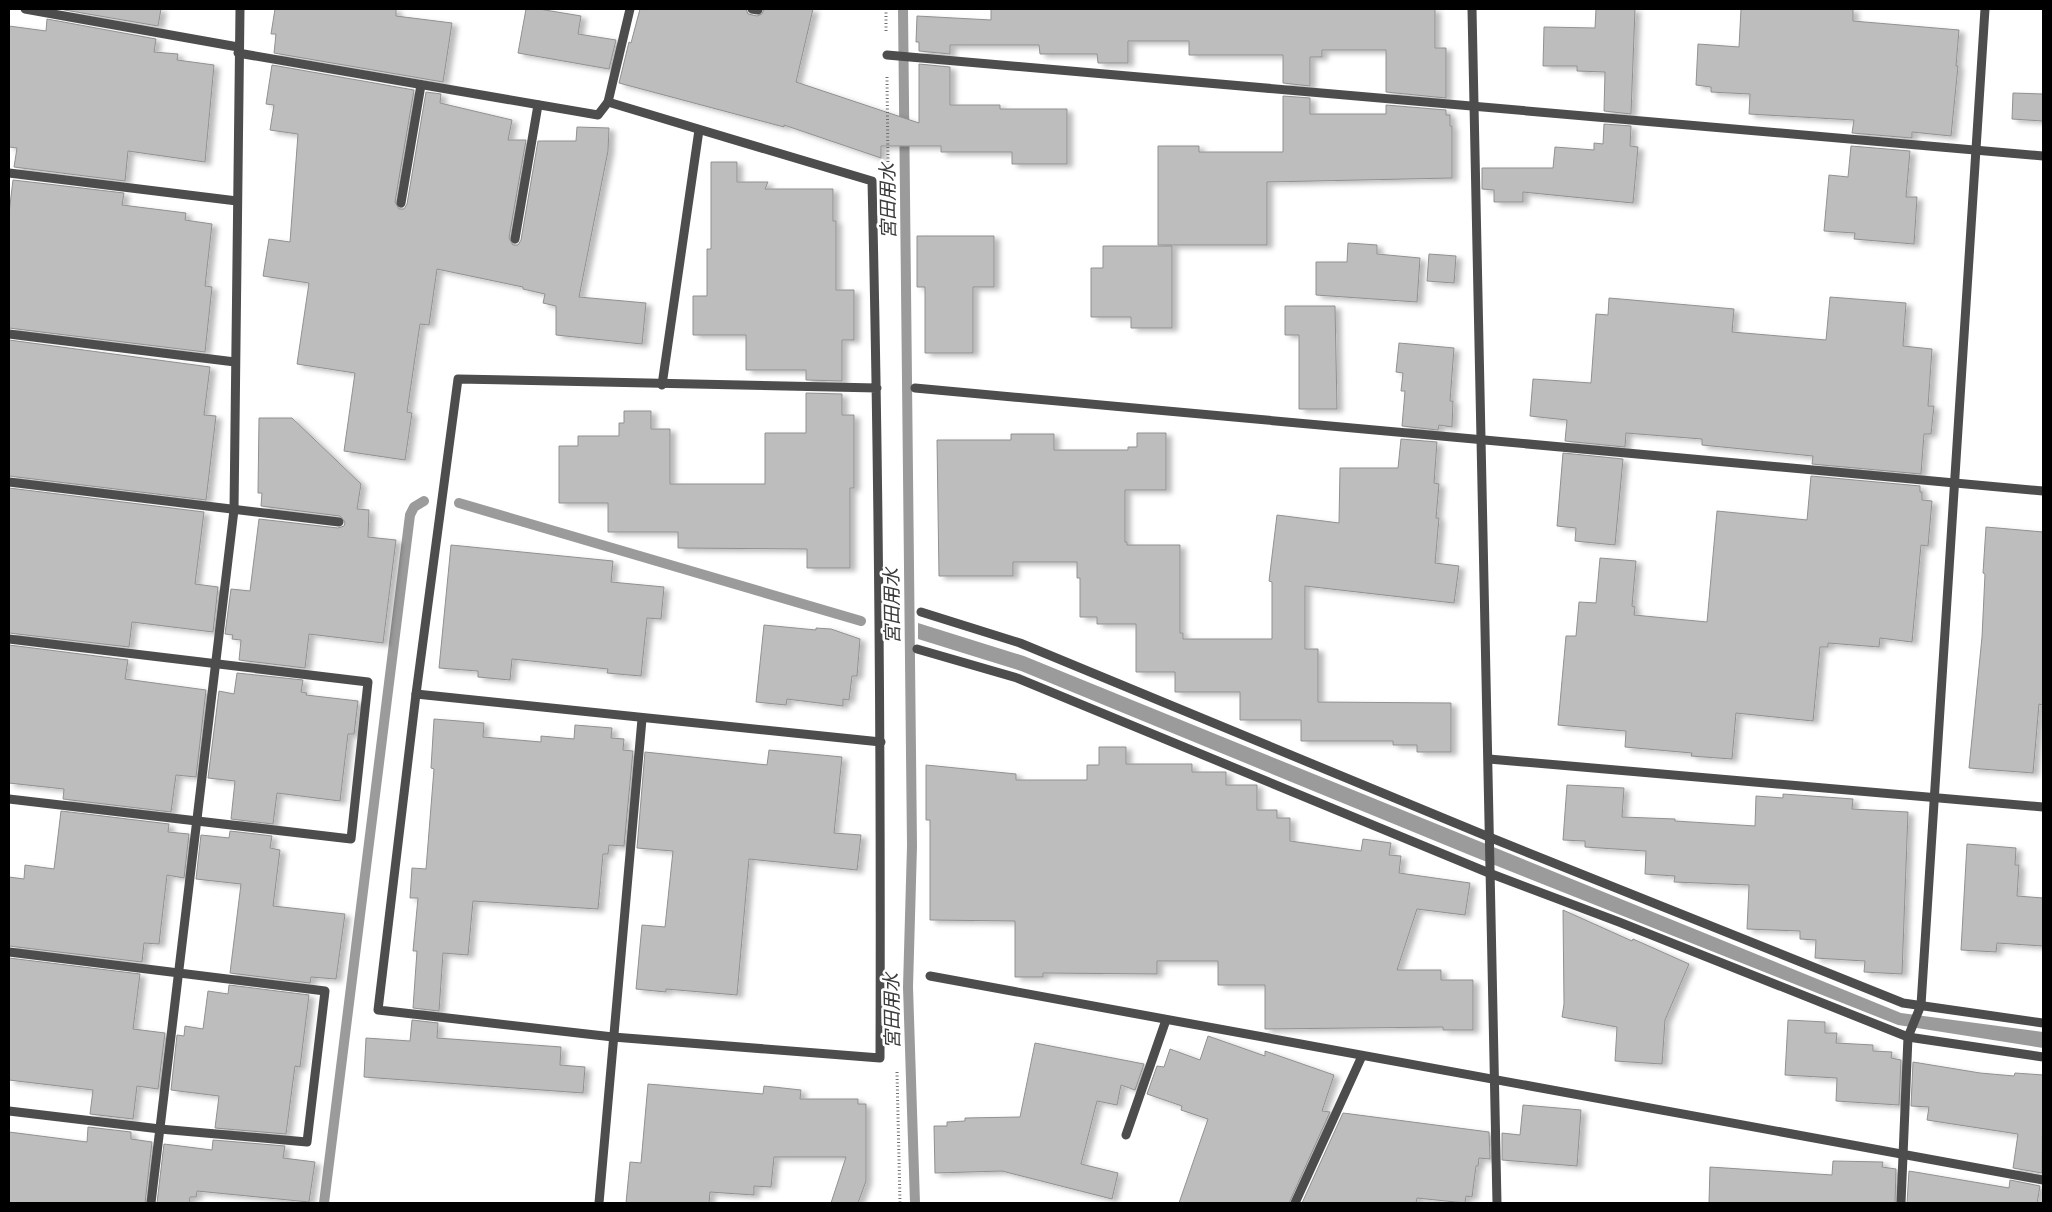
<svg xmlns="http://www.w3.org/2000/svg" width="2052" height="1212" viewBox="0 0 2052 1212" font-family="'Roboto Condensed','Noto Sans JP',sans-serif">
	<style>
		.water { fill: #9b9b9b }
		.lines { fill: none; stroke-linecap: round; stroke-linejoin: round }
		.stream { stroke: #9b9b9b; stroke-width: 10 }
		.building { fill: #bdbdbd; stroke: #919191; filter: url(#shadow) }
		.path { stroke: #6f6f6f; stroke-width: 3; stroke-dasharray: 1 2.5; stroke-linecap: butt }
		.minor { stroke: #4d4d4d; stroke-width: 9 }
		.labels { text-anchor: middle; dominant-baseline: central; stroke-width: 5; stroke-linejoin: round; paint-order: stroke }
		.water-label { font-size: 19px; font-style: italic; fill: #3c3c3c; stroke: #fff }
	</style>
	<defs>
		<filter id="shadow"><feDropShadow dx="5.5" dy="3" stdDeviation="2.5" flood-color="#0004"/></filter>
	</defs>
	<rect width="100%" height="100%" fill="#fff"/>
	<path class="water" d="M918,623L1024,656L1901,1013L2043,1032V1048L1898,1025L1472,856L1021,671L918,639Z"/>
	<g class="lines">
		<g class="stream">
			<path d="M903,9L912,846L908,987L915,1203"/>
			<path d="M459,503L861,621"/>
			<path d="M324,1203L410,515L414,507L424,501"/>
		</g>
	</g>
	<g class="building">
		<path d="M59,9H161L158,26Z"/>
		<path d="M275,9H396V16L452,23L443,82L274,53L276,34H271Z"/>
		<path d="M526,9H539L581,16L578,34L616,40L609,69L518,53Z"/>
		<path d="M640,9H746L748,14L757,16L762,14L764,9H813L796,82L919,123V64L950,67V105H1000V109H1067V164H1012V152H941V146H881V158L784,125V127L619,83L629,42L631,43Z"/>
		<path d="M991,9H1435V48H1446V98L1386,92V50H1322V57H1310V86L1283,83V55H1189V41H1128V63H1098L1097,54H1040L1039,45H950V54L919,51V42H916L917,16L991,20Z"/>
		<path d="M1596,9H1635L1631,114L1604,111L1605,72L1577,71V66H1543L1544,27L1595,28Z"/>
		<path d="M1741,9H1853V21L1959,30L1956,66H1958L1951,136L1912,132V138L1852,133L1854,120L1749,114L1750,94L1711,92V87L1696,85L1698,44L1739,47Z"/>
		<path d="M47,19L156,39L154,52L178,54L177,60L214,65L205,162L128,151L125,181L14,167L17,148L9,147V26L46,31Z"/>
		<path d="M272,65L414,90L395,202L399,209H404L407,204L426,92L441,94L440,103L512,120L508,140H526L509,238L513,245H518L521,240L538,141H576L577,127L609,128L608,151L579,297L646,303L642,344L556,335V306L543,303L545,294L523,289V287L437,269L429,325L420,324L407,412L412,413L405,460L344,451L355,373L297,364L309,283L263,276L269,239L290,242L298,134L270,130L274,105L266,104Z"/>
		<path d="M2013,93L2043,94V121L2012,119Z"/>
		<path d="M1283,96L1310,98V114H1386V105L1446,110V115H1450V126H1452V178L1267,182V245H1158V146H1199V152H1283Z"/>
		<path d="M1604,124L1631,126L1630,146L1638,147L1633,203L1523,192V202H1494V190L1482,189V168H1553L1555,147L1594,150V143L1603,144Z"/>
		<path d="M1851,146L1910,151L1906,197H1917L1914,244L1854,239L1855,233L1824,231L1829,175L1848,177Z"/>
		<path d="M711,162H737V182H768L765,189H833V221H836V290H854V340H842V381L806,380V370H746V335H693V296H707V249H711Z"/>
		<path d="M13,180L124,193L122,205L186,213L185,220L212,224L205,286L212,287L205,352L9,328V213Z"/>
		<path d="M917,236H994V287H973V353H925V287H917Z"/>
		<path d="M1348,243L1377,245V254L1420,258L1417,302L1316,295V262H1347Z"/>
		<path d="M1103,246H1172V328H1131V317H1091V268H1103Z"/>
		<path d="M1429,254L1456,256L1454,283L1427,281Z"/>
		<path d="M1830,297L1906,303L1903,346L1932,349L1928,406H1934L1931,434H1924L1921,474L1812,464L1813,456L1702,445V439L1626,433L1625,447L1565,441L1567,420L1530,416L1533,379L1591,383L1596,314L1608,315L1609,298L1734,309L1732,332L1826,340Z"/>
		<path d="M1285,306H1335L1337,409H1299V335H1285Z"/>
		<path d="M9,340L210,367L204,415L216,416L206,500L9,476Z"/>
		<path d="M1399,343L1454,348L1450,401H1453L1452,427L1439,425L1438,430L1402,426L1405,391H1401L1403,373L1396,372Z"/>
		<path d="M806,393L842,394V415H854V488H850V568H807V549L678,548V532H608V503H559V446H578V436H619V423H624V411H651V429H670V484H765V433H806Z"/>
		<path d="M259,418H292L361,484L357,509L369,510L368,537L396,540L383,643L309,634L305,668L239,660L241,640L232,639L233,635L225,634L231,589L250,591L259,519L338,528L344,526L345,522L340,516L261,506L262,493H258Z"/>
		<path d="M1137,433H1166V490H1125V542H1127V545H1180V633H1183V639H1272V582L1269,581L1277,515L1339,523L1340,468H1398L1401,439L1437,442L1434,483L1439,484L1436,518H1439L1435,563L1459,566L1454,603L1305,586V649H1318V702L1451,703V752H1417V745H1393V741H1301V720H1240V692H1175V672H1136V624H1097V617H1080V578H1077V562H1013V576H939L937,440H1011V434H1054V450H1128V447H1137Z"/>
		<path d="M1563,453L1623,459L1615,545L1575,541L1576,528L1557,526Z"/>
		<path d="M1811,476L1920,486V492H1922V500L1932,501L1928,546L1921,545L1912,642L1880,638L1879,647L1828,643V647H1820L1813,721L1736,713L1732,759L1691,756L1692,753L1625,747L1626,731L1558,725L1566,636H1576L1579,602L1596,603L1600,558L1636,561L1632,606L1635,607L1634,615L1707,622L1717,511L1807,520Z"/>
		<path d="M9,488L204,512L195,584L218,587L213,632L132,622L129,647L9,633Z"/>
		<path d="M1986,527L2043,532V705L2039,704L2033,773L1969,768L1982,637L1985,574L1983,573Z"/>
		<path d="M451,545L613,561L611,582L664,587L661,619L647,618L641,676L607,673L608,669L512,659L510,680L478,677V671L439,668Z"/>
		<path d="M764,625L816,630V628L831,629L860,639L857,676H852L849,700L843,699V706L787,699L786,705L756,702Z"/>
		<path d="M9,645L128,660L125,679L206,690L196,777L176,775L171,812L63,799L64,789L9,783Z"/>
		<path d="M237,673L303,680L301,692L307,693L306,695L358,701L354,734H348L340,801L277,793L273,824L231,819L235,781L208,778L219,691L234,694Z"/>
		<path d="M434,719L484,723L483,737L541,742V736L574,739L575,725L612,728L611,738L624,739L623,750L633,751L624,846L609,845L608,854H603L598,909L473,901L468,955L443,953L439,1011L413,1008L417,951H413L418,898H410L412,868L426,869L434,769L431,768Z"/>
		<path d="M1099,747H1126V764H1192V772H1226V785H1257V810H1277V818H1290V841L1361,851L1363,839L1391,843L1389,855L1401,856L1399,873L1470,883L1465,915L1417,909L1397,970H1441V980H1473V1030H1443V1027L1265,1029V985H1218V961H1157V974L1043,973V977H1015V921L930,920V820H926V765L1016,774V780H1087V765H1099Z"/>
		<path d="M769,750L842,757L834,833L861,835L857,870L749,859L737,995L666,989V992L636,989L642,925L665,927L673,851L637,848L645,752L767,765Z"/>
		<path d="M1567,785L1624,788L1622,817L1675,819V821L1755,826L1756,796L1783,798V794L1853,799L1852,809L1908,812L1902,974L1864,972L1865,961L1815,958L1816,940L1800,939V931L1747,929L1749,885L1674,882L1675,876L1645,874L1646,851L1585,847V841L1563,840Z"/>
		<path d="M61,811L169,824L168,832L189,834L184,878L167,875L159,944L144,943L142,962L9,946V877L24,879L25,865L54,869Z"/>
		<path d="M230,831L272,836L270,848L280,850L273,906L345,914L336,979L311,977L310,983L230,973L241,884L196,879L201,835L229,838Z"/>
		<path d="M1967,844L2016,848L2015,865H2019L2017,896L2043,898V946L1997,943L1996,952L1961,950Z"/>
		<path d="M1563,910L1632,941L1633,939L1689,964L1665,1020L1662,1064L1615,1061L1617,1027L1562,1017L1564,1004Z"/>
		<path d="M9,958L140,974L133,1029L165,1033L158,1089L137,1086L133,1119L90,1114L93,1090L9,1080Z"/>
		<path d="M229,985L309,995L300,1067L295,1066L286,1134L215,1128L219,1096L171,1090L177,1035L184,1036L185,1026L203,1029L208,991L228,994Z"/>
		<path d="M412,1020L438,1023L437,1038L561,1047L560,1065L585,1067L583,1093L364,1077L366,1038L410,1041Z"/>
		<path d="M1788,1020L1825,1022V1033H1837L1836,1043L1873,1045V1051L1892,1052L1891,1058L1901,1060L1899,1105L1836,1101L1837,1078L1785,1075Z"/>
		<path d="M1208,1036L1265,1056V1051L1334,1075L1322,1111L1330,1112L1289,1203H1179L1208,1119L1181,1110L1182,1106L1147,1094L1157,1066L1164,1067L1170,1049L1200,1060Z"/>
		<path d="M1035,1043L1144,1064L1135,1090L1121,1085L1117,1105L1097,1101L1081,1164L1118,1173L1112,1199L1002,1171L935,1173L934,1126H947V1122L965,1121V1118L1020,1117Z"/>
		<path d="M1913,1062L1980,1073L2014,1076L2015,1073L2043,1075L2042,1173L2013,1168L2018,1134L1927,1120L1929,1107L1911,1106Z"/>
		<path d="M648,1084L763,1094L764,1086L801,1090L800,1099H858V1104H866V1181L858,1203H831L846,1157H774L771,1187L754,1186V1195L710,1192L709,1203H626L630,1162L641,1163Z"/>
		<path d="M1523,1105L1581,1110L1577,1166L1502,1160V1133L1520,1135Z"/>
		<path d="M1343,1113L1489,1132L1490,1159L1479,1158L1478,1166H1476L1472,1197L1466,1196L1465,1203L1417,1198L1416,1203H1302Z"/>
		<path d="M88,1127L131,1132V1139L152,1142L145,1203H9V1132L87,1142Z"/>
		<path d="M213,1140L285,1146L283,1158L315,1162L309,1202L197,1191L196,1197H190L189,1203H157L164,1144L212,1150Z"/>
		<path d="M1833,1161L1883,1162L1882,1167L1896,1169L1895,1203H1709L1710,1167L1832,1175Z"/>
		<path d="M1909,1171L2009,1188L2010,1180L2040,1186L2037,1203H1907Z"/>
	</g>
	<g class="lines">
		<g class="path">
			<path d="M886,9V33"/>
			<path d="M887,77L888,166"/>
			<path d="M897,1072L900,1203"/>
		</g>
		<g class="minor">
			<path d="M25,9L238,47"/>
			<path d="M752,9L758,10"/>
			<path d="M1472,9L1497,1203"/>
			<path d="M238,53L598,115L608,102L630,9"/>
			<path d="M887,55L2043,156"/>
			<path d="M608,102L872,181C879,474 881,766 880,1058L613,1037L378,1010L416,694L458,379L877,388"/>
			<path d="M9,173L237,201"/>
			<path d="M401,203L421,85"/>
			<path d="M515,239L538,105"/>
			<path d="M9,334L235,362"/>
			<path d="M662,385L699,130"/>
			<path d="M915,388L2043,491"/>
			<path d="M9,482L339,522"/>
			<path d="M921,612L1020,643L1489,837L1903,1003L2043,1023"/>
			<path d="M9,639L368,682L351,839L9,799"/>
			<path d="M917,649L1017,678L1489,873L1619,922L1908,1037L2043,1057"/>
			<path d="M416,694L881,742"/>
			<path d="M1489,759L2043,807"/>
			<path d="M9,952L325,991L307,1142L160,1129L9,1111"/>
			<path d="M930,976L2043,1180"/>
			<path d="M1126,1135L1166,1020"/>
			<path d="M151,1203L234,510L240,9"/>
			<path d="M599,1203L642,719"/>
			<path d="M1295,1203L1362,1056"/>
			<path d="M1901,1203L1908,1037L1921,1005L1985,9"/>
		</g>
	</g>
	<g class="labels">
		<g class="water-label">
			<text transform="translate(888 201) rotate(-91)">宮田用水</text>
			<text transform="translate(892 606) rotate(-91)">宮田用水</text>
			<text transform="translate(892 1011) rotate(-91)">宮田用水</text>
		</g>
	</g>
	<rect width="2052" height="1212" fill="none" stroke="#000000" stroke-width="20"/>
</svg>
